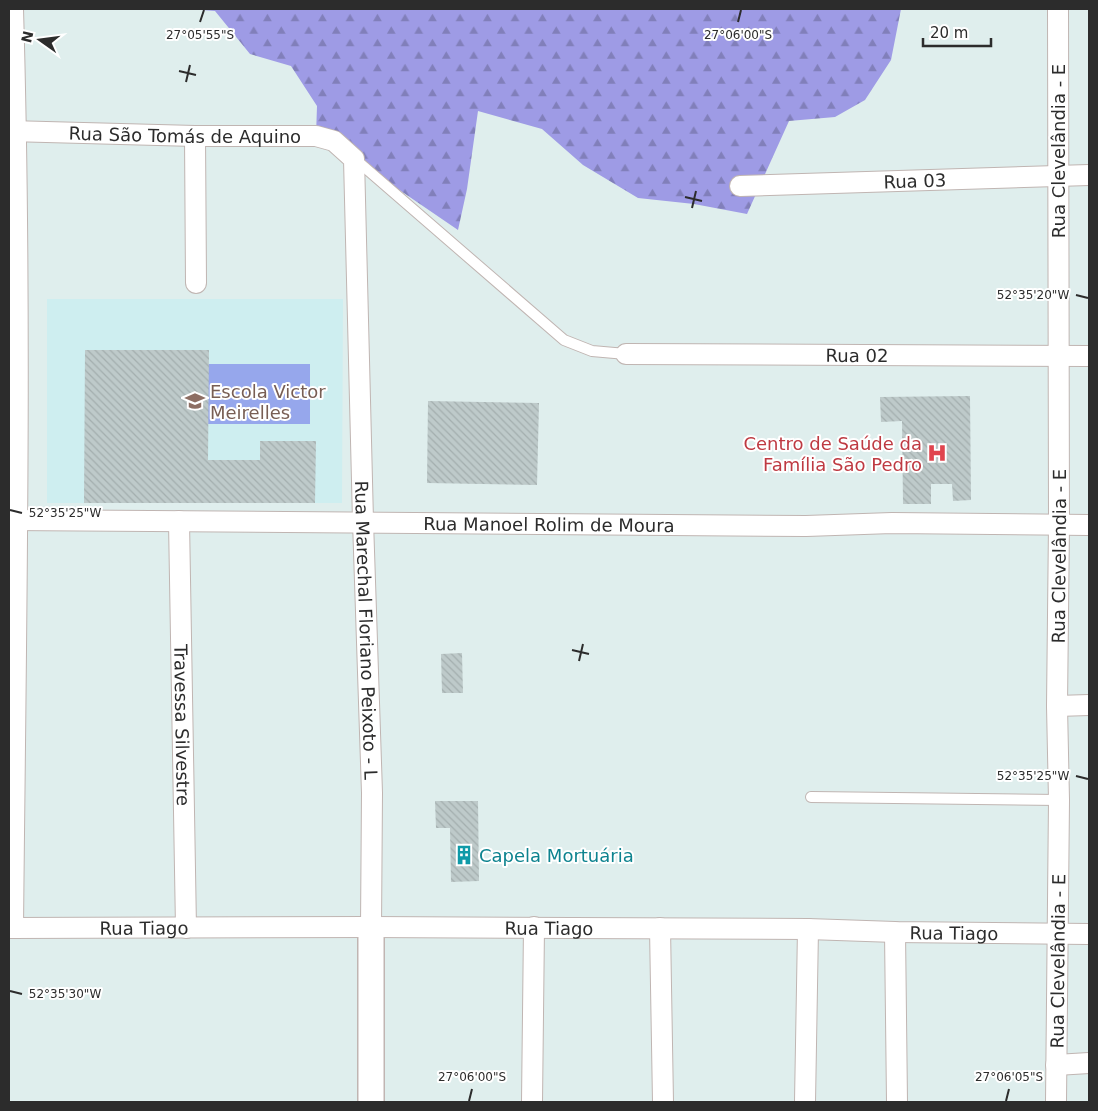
<svg xmlns="http://www.w3.org/2000/svg" width="1098" height="1111" viewBox="0 0 1098 1111" font-family="'DejaVu Sans',sans-serif">
	<style>
		.education { fill: #ceeef0 }
		.forest { fill: url(#forest-firs) }
		.pitch { fill: #96a7ec }
		.building { fill: url(#building-back-hatch) }
		.lines { fill: none; stroke-linecap: round; stroke-linejoin: round }
		.service-casing { stroke: #c0b5b2; stroke-width: 12 }
		.minor-casing { stroke: #c0b5b2; stroke-width: 22 }
		.tertiary-casing { stroke: #c0b5b2; stroke-width: 28 }
		.service { stroke: #fff; stroke-width: 10 }
		.minor { stroke: #fff; stroke-width: 20 }
		.tertiary { stroke: #fff; stroke-width: 25 }
		.ticks { fill: none; stroke: #2c2c2c; stroke-width: 2 }
		.labels { text-anchor: middle; dominant-baseline: central; stroke-width: 4; stroke-linejoin: round; paint-order: stroke }
		.street-label { font-size: 18px; fill: #2c2c2c; stroke: #fff }
		.education-label { font-size: 18px; fill: #785e54; stroke: #fff; text-anchor: start }
		.health-label { font-size: 18px; fill: #be3a42; stroke: #fff; text-anchor: end }
		.culture-label { font-size: 18px; fill: #0d838f; stroke: #fff; text-anchor: start }
		.ticks-label { font-size: 12px; text-anchor: middle; fill: #2c2c2c; stroke: #fff; stroke-width: 4; stroke-linejoin: round; paint-order: stroke }
	</style>
	<defs>
		<pattern id="forest-firs" width="22" height="20" patternUnits="userSpaceOnUse" patternTransform="scale(1.25)"><rect width="22" height="20" fill="#9e9be5"/><path d="M5 1l3.5 6h-7zM16 11l3.5 6h-7z" fill="#817fba"/></pattern>
		<pattern id="building-back-hatch" width="6" height="6" patternUnits="userSpaceOnUse" patternTransform="scale(1.25)"><rect width="6" height="6" fill="#becaca"/><path d="M-1 5l2 2M0 0l6 6M5-1l2 2" fill="none" stroke="#a3aeae"/></pattern>
	</defs>
	<rect width="100%" height="100%" fill="#dfeeed"/>
	<path class="education" d="M47,299H343L342,503H47Z"/>
	<path class="forest" d="M188,9H901L891,60L865,100L835,117L789,121L747,214L694,204L638,198L583,165L542,129L478,111L467,189L458,230L354,159L316,136L317,106L291,66L250,54L215,11Z"/>
	<rect class="pitch" x="208" y="364" width="102" height="60"/>
	<g class="building">
		<path d="M85,350H209L208,460H260V441H316L315,503H84Z"/>
		<path d="M970,396L971,500L953,501L952,484H931V504H903L902,421L881,422L880,397Z"/>
		<path d="M428,401L539,403L537,485L427,483Z"/>
		<path d="M462,653L463,693H442L441,654Z"/>
		<path d="M435,801H478L479,881L451,882L450,828H436Z"/>
	</g>
	<g class="lines">
		<defs>
			<g id="service">
				<path d="M355,159L564,340L592,351L626,354"/>
				<path d="M811,797L1059,800"/>
			</g>
			<g id="minor">
				<path id="s1" d="M9,131L195,136H316L334,141L354,159L363,521L372,793L371,927"/>
				<path d="M195,136L196,283"/>
				<path id="s2" d="M740,186L1089,175"/>
				<path id="s3" d="M626,354L1089,356"/>
				<path id="s4" d="M9,520L806,526L892,523L1089,525"/>
				<path id="s5" d="M179,521L186,928"/>
				<path d="M1057,706L1089,705"/>
				<path id="s6" d="M9,928L371,927L808,929L895,932L1089,934"/>
				<path d="M13,928C16,622 22,315 13,9"/>
				<path d="M660,928L663,1102"/>
				<path d="M895,932L897,1102"/>
				<path d="M1056,1065L1089,1063"/>
				<path d="M532,1102L534,927"/>
				<path d="M805,1102L808,929"/>
				<path id="s7" d="M1056,1102L1059,800L1057,706L1059,524L1058,9"/>
			</g>
			<path id="tertiary" d="M371,927V1102"/>
		</defs>
		<use href="#service" class="service-casing"/>
		<use href="#minor" class="minor-casing"/>
		<use href="#tertiary" class="tertiary-casing"/>
		<use href="#service" class="service"/>
		<use href="#minor" class="minor"/>
		<use href="#tertiary" class="tertiary"/>
	</g>
	<path class="ticks" d="M200,22L204,10M738,22L741,10M179,71L196,75M186,82L190,65M685,197L702,201M692,208L696,191M1076,295L1088,298M10,510L22,513M572,650L589,654M579,661L583,644M1076,776L1088,779M10,991L22,994M469,1101L472,1089M1006,1101L1009,1089"/>
	<defs>
		<symbol id="school-bare" viewBox="-9 -9 18 18"><path d="M0-5L7-2L0 1L-7-2ZM-4 1L0 2.5L4 1V4Q0 6-4 4Z" fill="#8d6e63" stroke="#fff" stroke-width="2.5" paint-order="stroke"/></symbol>
		<symbol id="hospital-bare" viewBox="-9 -9 18 18"><path d="M-5-5h3v3.5h4V-5h3V5h-3V1.5h-4V5h-3Z" fill="#e0444e" stroke="#fff" stroke-width="2.5" paint-order="stroke"/></symbol>
		<symbol id="building-bare" viewBox="-9 -9 18 18"><path d="M-4-6H4V6H1V3H-1V6H-4ZM-2.5-4.3h1.7v1.8h-1.7ZM.8-4.3h1.7v1.8H.8ZM-2.5-1h1.7V.8h-1.7ZM.8-1h1.7V.8H.8Z" fill="#0f9aa8" stroke="#fff" stroke-width="2.5" paint-order="stroke"/></symbol>
	</defs>
	<g fill-rule="evenodd">
		<use href="#school-bare" x="181" y="387" width="28" height="28"/>
		<use href="#hospital-bare" x="923" y="439" width="28" height="28"/>
		<use href="#building-bare" x="450" y="841" width="28" height="28"/>
	</g>
	<g class="labels">
		<g class="street-label">
			<text stroke="none"><textPath href="#s1" startOffset="176">Rua São Tomás de Aquino</textPath></text>
			<text transform="translate(1058 151) rotate(-90)">Rua Clevelândia - E</text>
			<text stroke="none"><textPath href="#s2" startOffset="175">Rua 03</textPath></text>
			<text stroke="none"><textPath href="#s3" startOffset="231">Rua 02</textPath></text>
			<text stroke="none"><textPath href="#s4" startOffset="540">Rua Manoel Rolim de Moura</textPath></text>
			<text stroke="none"><textPath href="#s7" startOffset="546">Rua Clevelândia - E</textPath></text>
			<text stroke="none"><textPath href="#s1" startOffset="824">Rua Marechal Floriano Peixoto - L</textPath></text>
			<text stroke="none"><textPath href="#s5" startOffset="204">Travessa Silvestre</textPath></text>
			<text stroke="none"><textPath href="#s6" startOffset="540">Rua Tiago</textPath></text>
			<text stroke="none"><textPath href="#s6" startOffset="135">Rua Tiago</textPath></text>
			<text stroke="none"><textPath href="#s6" startOffset="945">Rua Tiago</textPath></text>
			<text stroke="none"><textPath href="#s7" startOffset="141">Rua Clevelândia - E</textPath></text>
		</g>
		<g class="education-label">
			<text x="210" y="391">Escola Victor<tspan x="210" dy="21">Meirelles</tspan></text>
		</g>
		<g class="health-label">
			<text x="922" y="443">Centro de Saúde da<tspan x="922" dy="21">Família São Pedro</tspan></text>
		</g>
		<g class="culture-label">
			<text x="479" y="855">Capela Mortuária</text>
		</g>
	</g>
	<g class="ticks-label">
		<text x="200" y="39">27°05'55"S</text>
		<text x="738" y="39">27°06'00"S</text>
		<text x="1033" y="299">52°35'20"W</text>
		<text x="65" y="517">52°35'25"W</text>
		<text x="1033" y="780">52°35'25"W</text>
		<text x="65" y="998">52°35'30"W</text>
		<text x="472" y="1081">27°06'00"S</text>
		<text x="1009" y="1081">27°06'05"S</text>
	</g>
	<rect width="1098" height="1111" fill="none" stroke="#2c2c2c" stroke-width="20"/>
	<g transform="translate(40 40) rotate(284)" stroke="#ffffff" stroke-width="4" paint-order="stroke">
	<path d="M0-4L9 19L0 12L-9 19Z" fill="#2c2c2c"/>
	<text y="-8" font-size="14" font-weight="bold" text-anchor="middle" fill="#2c2c2c">N</text>
	</g>
	<path d="M923 38v8h68v-8" fill="none" stroke="#2c2c2c" stroke-width="2.5"/>
	<text x="930" y="38" font-size="15" fill="#2c2c2c" stroke="#ffffff" stroke-width="4" paint-order="stroke">20 m</text>
</svg>
